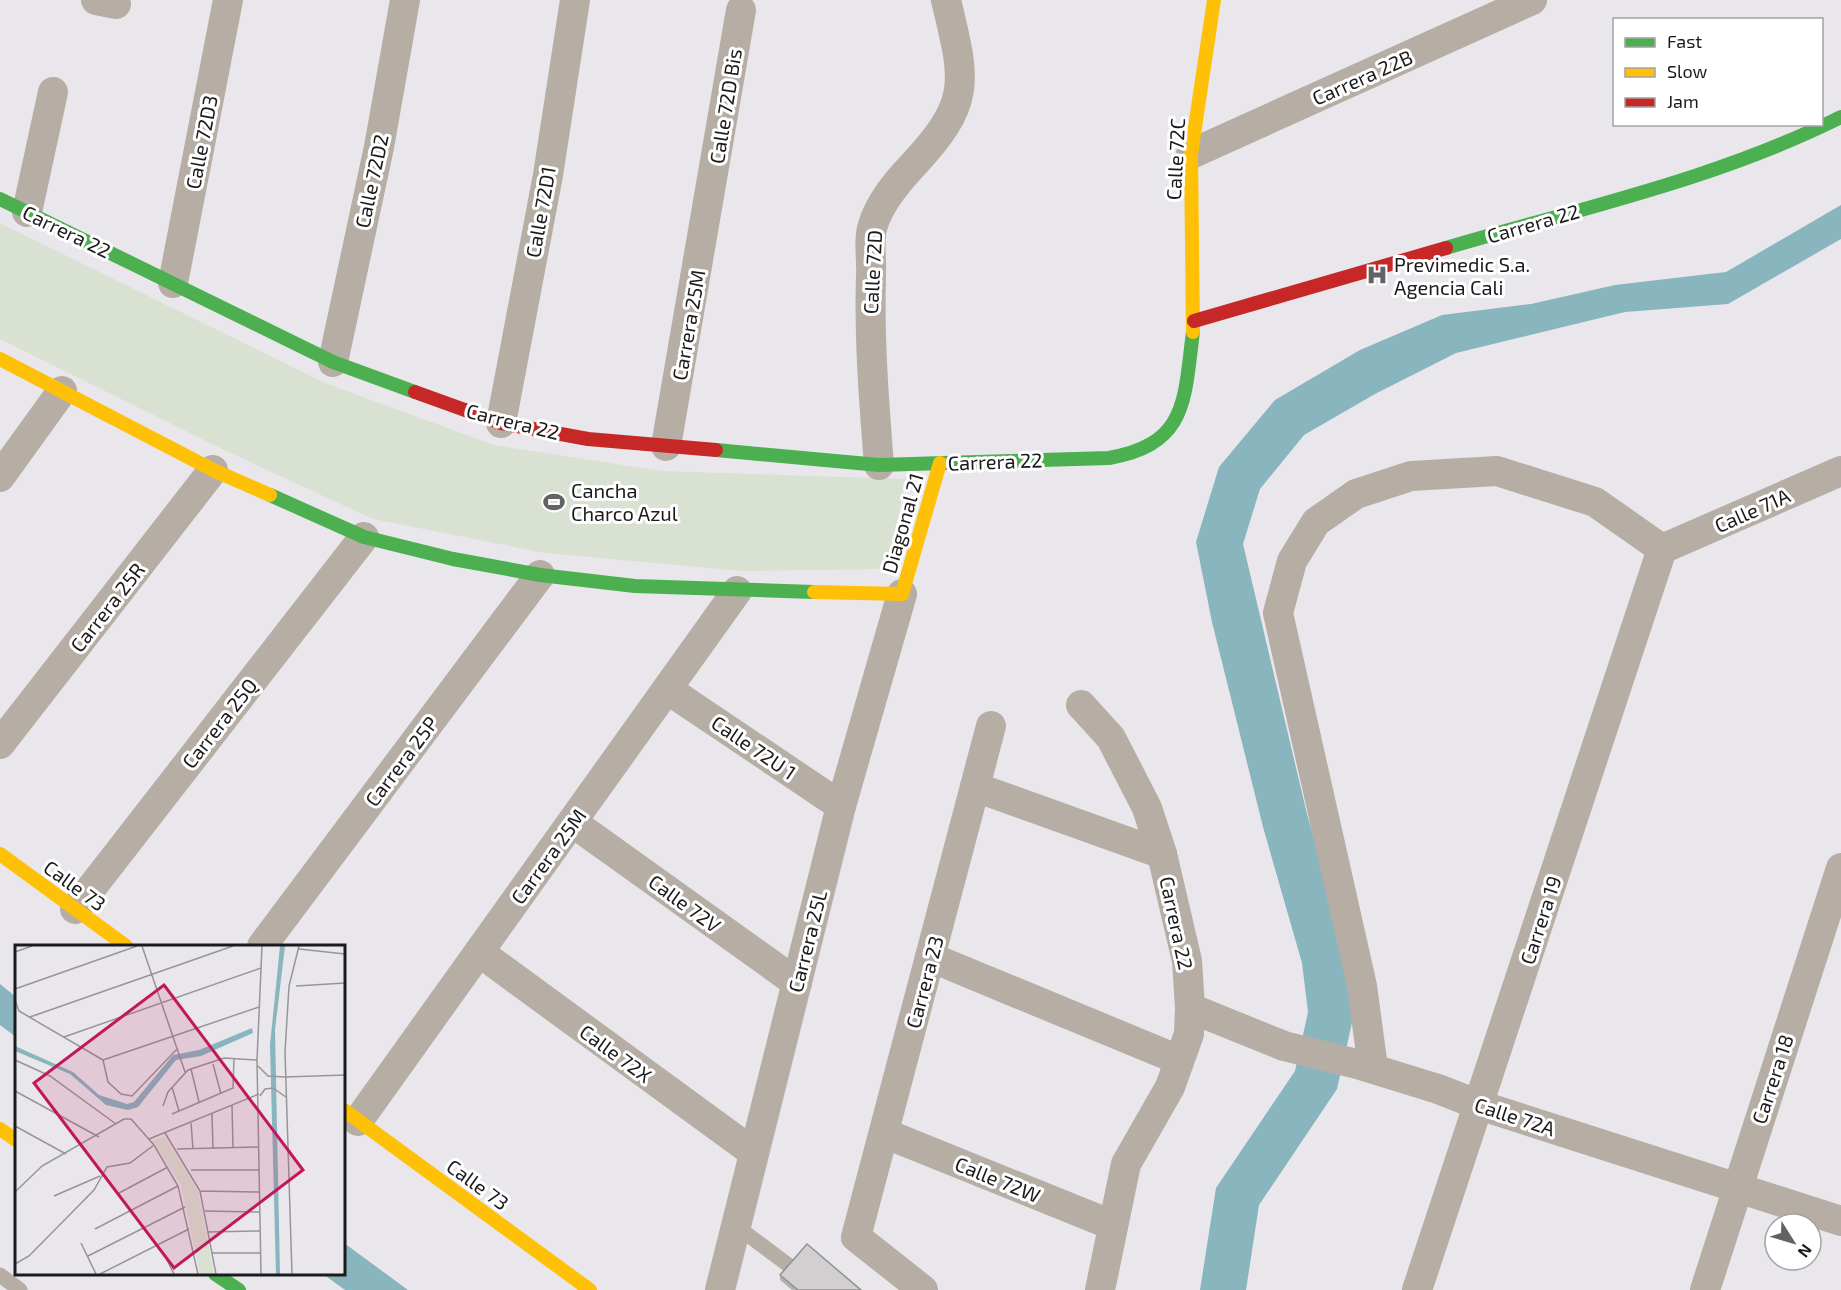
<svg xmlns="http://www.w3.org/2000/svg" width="1841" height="1290" viewBox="0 0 1841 1290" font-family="'Exo 2',sans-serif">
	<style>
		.green { fill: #d9e2d2 }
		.water { fill: #88b5be }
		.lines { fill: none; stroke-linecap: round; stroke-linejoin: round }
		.lane { stroke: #b6ada5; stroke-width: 15 }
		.street { stroke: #b6ada5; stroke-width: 30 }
		.fast { stroke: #4caf50; stroke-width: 14 }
		.slow { stroke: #ffc107; stroke-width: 14 }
		.jam { stroke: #c62828; stroke-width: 14 }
		.wall { fill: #b4b2b3 }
		.building { fill: #d1cfd0; stroke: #929192; stroke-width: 1.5 }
		.labels { text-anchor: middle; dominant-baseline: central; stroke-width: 6; stroke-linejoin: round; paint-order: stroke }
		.street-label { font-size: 20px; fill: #1b1a1c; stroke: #fff }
		.poi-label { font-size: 20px; fill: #1b1a1c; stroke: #fff; text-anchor: start }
		.inset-road { fill: none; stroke: #979598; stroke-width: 1.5 }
		.view { fill: #c2185b; fill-opacity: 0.15; stroke: #c2185b; stroke-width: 3 }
		.inset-edge { fill: none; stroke: #1b1a1c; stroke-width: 3 }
	</style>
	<rect width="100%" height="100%" fill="#e9e7eb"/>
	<path class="green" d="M0,223L325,383L494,445L662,471L906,479L887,569L742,571L545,553L373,519L224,450L0,339Z"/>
	<g class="water">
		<path d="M1841,205V239L1728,304L1625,312L1456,353L1375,394L1304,435L1260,489L1243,544L1307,814L1347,953L1354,1014L1337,1089L1259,1205L1246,1290H1200L1216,1188L1295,1071L1308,1012L1302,963L1263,827L1212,622L1196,542L1219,467L1275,400L1360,350L1442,315L1531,304L1615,285L1726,272Z"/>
		<path d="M0,984L16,997V1037L0,1025Z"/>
		<path d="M344,1243L408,1290H345L323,1274H344Z"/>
	</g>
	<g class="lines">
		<g class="lane">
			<path d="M736,1226L791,1267"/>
			<path d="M0,1275L20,1290"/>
		</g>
		<g class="street">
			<path d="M96,0L116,4"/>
			<path d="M1191,154L1532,0"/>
			<path d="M27,212L53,92"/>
			<path d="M173,283L228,0"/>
			<path d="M333,362L379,147L405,0"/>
			<path d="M501,423L548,175L575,0"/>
			<path d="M666,446L741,10"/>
			<path d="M879,465C874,402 869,339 871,275C872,260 868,239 873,225C880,202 897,182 913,165C973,101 965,80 946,0"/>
			<path d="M0,477L62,391"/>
			<path d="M1662,549L1841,471"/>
			<path d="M667,689L841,806"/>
			<path d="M1081,705L1111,738L1147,808L1162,854L1187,961L1190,1008L1189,1034L1170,1087L1126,1164L1100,1290"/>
			<path d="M0,744L213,470"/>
			<path d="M975,787L1162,854"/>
			<path d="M572,822L797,983"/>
			<path d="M75,909L364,537"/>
			<path d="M262,946L540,575"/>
			<path d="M479,952L754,1153"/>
			<path d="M930,957L1179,1060"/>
			<path d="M1190,1008L1284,1046L1357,1064L1438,1089L1479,1105L1841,1221"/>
			<path d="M1373,1068L1362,986L1278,613L1292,561L1316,522L1356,494L1411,476L1497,471L1595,502L1662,549"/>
			<path d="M358,1121L737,591"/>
			<path d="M884,1133L1112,1225"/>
			<path d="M720,1290L841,806L902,594"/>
			<path d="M923,1290L856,1237L991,726"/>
			<path d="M1417,1290L1662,549"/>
			<path d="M1705,1290L1841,868"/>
		</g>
		<g class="fast">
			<path d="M0,199L333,362L415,392"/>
			<path d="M1446,248C1578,209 1717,179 1841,117"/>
			<path d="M716,450L879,465L1109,458C1188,444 1184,400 1193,332"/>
			<path d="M270,495L364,537L453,559L540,575L635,586L814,592"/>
			<path d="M215,1274L239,1290"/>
		</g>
		<g class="slow">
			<path d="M1193,332L1191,154L1214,0"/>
			<path d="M0,359L213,470L270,495"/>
			<path d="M814,592L902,594L940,463"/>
			<path d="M0,854L126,946"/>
			<path d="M344,1110L590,1290"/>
			<path d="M0,1129L16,1140"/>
		</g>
		<g class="jam">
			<path d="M1194,321L1446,248"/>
			<path d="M415,392L501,423L588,439L716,450"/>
		</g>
	</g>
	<path class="wall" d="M780,1275L861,1290H792L780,1280Z"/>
	<path class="building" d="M807,1244L861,1290H798L780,1275Z"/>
	<defs>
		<symbol id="hospital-bare" viewBox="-9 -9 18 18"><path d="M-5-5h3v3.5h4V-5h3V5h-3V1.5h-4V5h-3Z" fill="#636264" stroke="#fff" stroke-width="2.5" paint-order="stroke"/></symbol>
		<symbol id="stadium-bare" viewBox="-9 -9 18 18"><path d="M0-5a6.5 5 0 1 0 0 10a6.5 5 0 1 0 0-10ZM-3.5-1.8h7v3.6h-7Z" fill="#636264" stroke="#fff" stroke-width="2.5" paint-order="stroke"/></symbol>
	</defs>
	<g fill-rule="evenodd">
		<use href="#hospital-bare" x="1362" y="260" width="30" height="30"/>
		<use href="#stadium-bare" x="539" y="487" width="30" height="30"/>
	</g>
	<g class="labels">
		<g class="street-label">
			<text transform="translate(1362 77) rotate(-24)">Carrera 22B</text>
			<text transform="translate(725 106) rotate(-81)">Calle 72D Bis</text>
			<text transform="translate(201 142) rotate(-79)">Calle 72D3</text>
			<text transform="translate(1175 159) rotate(-87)">Calle 72C</text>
			<text transform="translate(371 181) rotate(-78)">Calle 72D2</text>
			<text transform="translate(540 212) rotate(-80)">Calle 72D1</text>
			<text transform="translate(1533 223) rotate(-16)">Carrera 22</text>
			<text transform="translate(67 231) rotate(26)">Carrera 22</text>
			<text transform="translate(872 272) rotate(-87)">Calle 72D</text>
			<text transform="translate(688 325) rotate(-80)">Carrera 25M</text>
			<text transform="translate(513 421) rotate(14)">Carrera 22</text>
			<text transform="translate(995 461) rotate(-2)">Carrera 22</text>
			<text transform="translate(1752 510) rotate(-24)">Calle 71A</text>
			<text transform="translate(902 523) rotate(-74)">Diagonal 21</text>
			<text transform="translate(107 607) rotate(-52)">Carrera 25R</text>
			<text transform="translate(219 723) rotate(-52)">Carrera 25Q</text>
			<text transform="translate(754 747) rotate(34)">Calle 72U 1</text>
			<text transform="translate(401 761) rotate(-53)">Carrera 25P</text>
			<text transform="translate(548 856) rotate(-54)">Carrera 25M</text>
			<text transform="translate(75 885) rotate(36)">Calle 73</text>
			<text transform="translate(685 903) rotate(36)">Calle 72V</text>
			<text transform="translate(1540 920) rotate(-72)">Carrera 19</text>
			<text transform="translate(1177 923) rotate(78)">Carrera 22</text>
			<text transform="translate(807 941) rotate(-76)">Carrera 25L</text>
			<text transform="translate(924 982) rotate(-75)">Carrera 23</text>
			<text transform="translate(616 1053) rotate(36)">Calle 72X</text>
			<text transform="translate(1772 1079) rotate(-72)">Carrera 18</text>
			<text transform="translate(1515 1116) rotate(18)">Calle 72A</text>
			<text transform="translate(998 1179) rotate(22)">Calle 72W</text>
			<text transform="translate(478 1184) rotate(36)">Calle 73</text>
		</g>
		<g class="poi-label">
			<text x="1394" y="264">Previmedic S.a.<tspan x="1394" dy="23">Agencia Cali</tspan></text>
			<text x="571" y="490">Cancha<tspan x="571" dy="23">Charco Azul</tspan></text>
		</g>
	</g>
	<g transform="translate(15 945)">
		<rect width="330" height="330" fill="#e9e7eb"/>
		<path d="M149,191L183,246L199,329H185L166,240L138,196Z" fill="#d9e2d2"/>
		<path d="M265,1H270L260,85L265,329H261L255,100ZM237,83L238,88L186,111L161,115L123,162L113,165L91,160L55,129L0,106V101L58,127L84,150L112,159L119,157L158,110L184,105Z" fill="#88b5be"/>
		<path class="inset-road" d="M127,1L170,127M284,4L330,9M0,7L17,1M281,41L330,38M0,44L122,1M0,55L4,66L88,115M15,72L218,1M49,92L246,23M0,115L35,131L101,179M88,115L244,62M88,115L93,137L106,149L117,151L162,104M198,119L206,149M243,121L253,131L270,132M176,124L184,157M270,132L330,130M157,142L164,166M0,146L84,192M245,151L250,144L258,143L271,152M217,160L218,203M148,161L153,147L173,125L209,113L242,115M157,169L218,143L219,113M197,169L198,203M176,178L178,204M0,181L51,209M150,188L185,246L201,329M134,194L244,149M162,204L244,202M176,225H244M185,246L244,247M0,247L27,221L109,174H116L139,200L163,241L183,329M104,248L153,222M39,251L85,231M190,266L245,267M80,284L163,241M193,287L245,286M66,298L81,329M197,308H246M73,311L170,262M150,311L159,329M0,319L14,311L79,245L92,222L115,218L139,200M85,329L174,284M246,329L242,115L247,1M277,329L270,107L274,41L284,1"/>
		<path class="view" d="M149,40L288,225L159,323L19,138Z"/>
		<rect width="330" height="330" class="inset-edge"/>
	</g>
	<rect x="1613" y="18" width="210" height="108" fill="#ffffff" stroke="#a4a3a4" stroke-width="1.5"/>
	<rect x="1625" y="38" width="30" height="9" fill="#4caf50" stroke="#a4a3a4" stroke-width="1.5"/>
	<text x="1667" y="48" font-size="18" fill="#1b1a1c">Fast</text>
	<rect x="1625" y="68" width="30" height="9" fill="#ffc107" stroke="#a4a3a4" stroke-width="1.5"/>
	<text x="1667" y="78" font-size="18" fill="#1b1a1c">Slow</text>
	<rect x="1625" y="98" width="30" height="9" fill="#c62828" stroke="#a4a3a4" stroke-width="1.5"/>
	<text x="1667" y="108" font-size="18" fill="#1b1a1c">Jam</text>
	<g transform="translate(1793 1242) rotate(127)"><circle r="28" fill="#ffffff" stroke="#a4a3a4" stroke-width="1.5"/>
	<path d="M0-4.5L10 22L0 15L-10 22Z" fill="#636264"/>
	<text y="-9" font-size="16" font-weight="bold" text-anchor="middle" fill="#1b1a1c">N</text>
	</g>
</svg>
